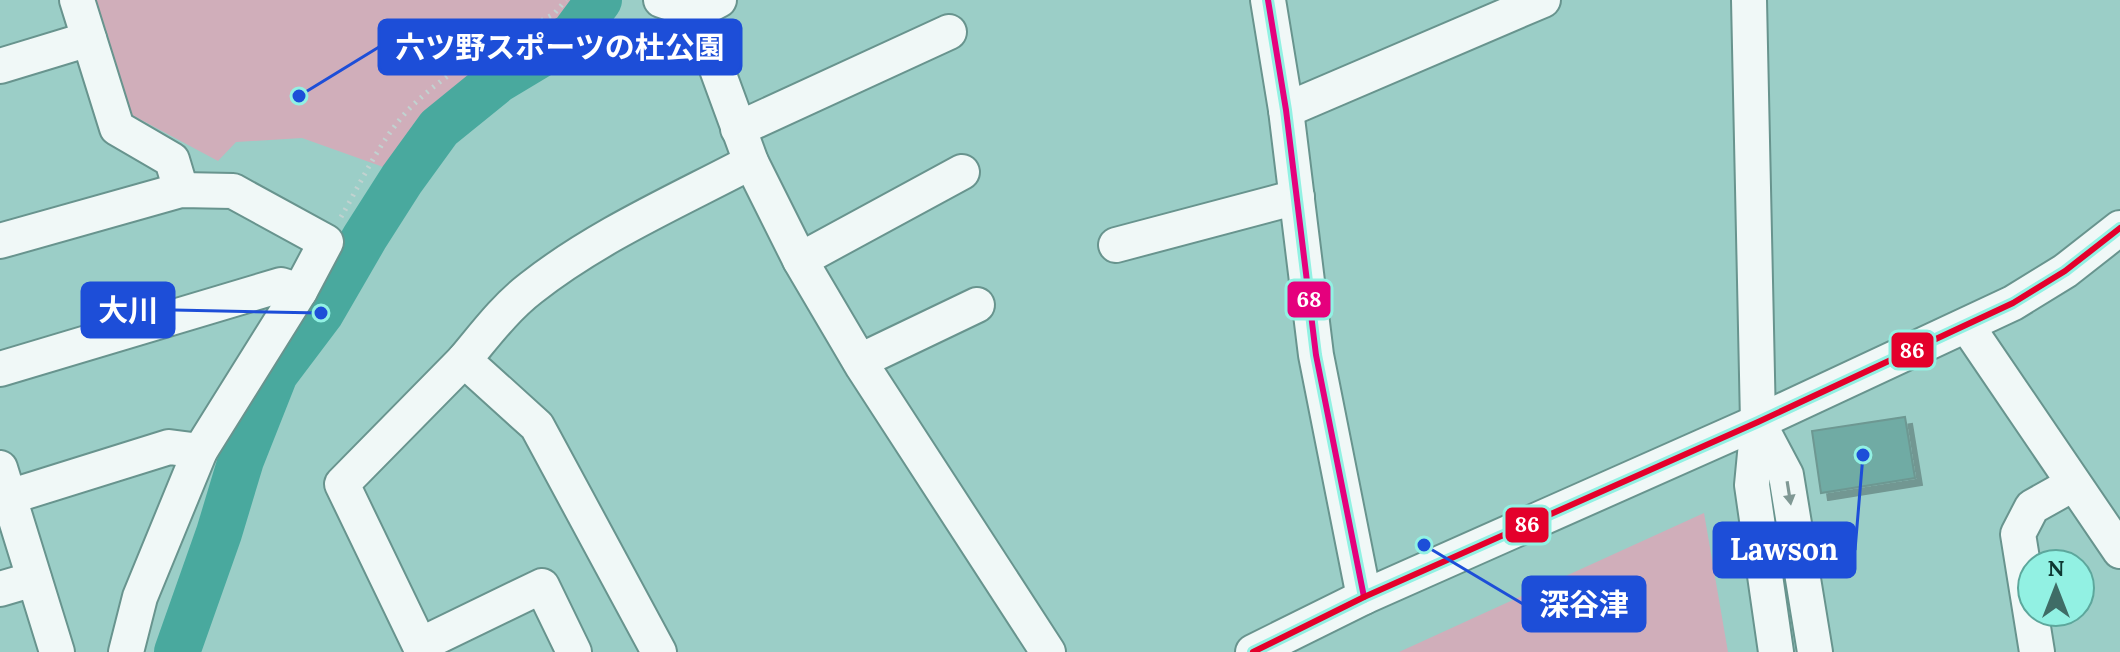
<svg xmlns="http://www.w3.org/2000/svg" width="2120" height="652" viewBox="0 0 2120 652" font-family="Lora,'Noto Sans JP',serif">
	<style>
		.green { fill: #d0aeba }
		.lines { fill: none; stroke-linecap: round; stroke-linejoin: round }
		.river { stroke: #49a99e; stroke-width: 46 }
		.building { fill: #70aba4; stroke: #6d9892; stroke-width: 2; filter: url(#shadow) }
		.minor-casing { stroke: #68948e; stroke-width: 38 }
		.path { stroke: #c1d2d0; stroke-width: 5; stroke-dasharray: 2 6; stroke-linecap: butt }
		.minor { stroke: #f0f8f7; stroke-width: 34 }
		.bus-1-casing { stroke: #92f1e3; stroke-width: 12 }
		.bus-2-casing { stroke: #92f1e3; stroke-width: 12 }
		.bus-1 { stroke: #e5007d; stroke-width: 6 }
		.bus-2 { stroke: #e4002b; stroke-width: 6 }
		.oneway { fill: #7f9894 }
		.leader { fill: none; stroke: #1d4ed8; stroke-width: 3 }
		.callout-dot { fill: #1d4ed8; stroke: #92f1e3; stroke-width: 3 }
		.callout { fill: #1d4ed8; stroke: #1d4ed8; stroke-width: 3 }
		.callout-label { font-size: 30px; text-anchor: middle; font-weight: bold; fill: #fff }
		.line-badge { stroke: #92f1e3; stroke-width: 3 }
		.badge-label { font-size: 22px; text-anchor: middle; font-weight: bold; fill: #fff }
	</style>
	<defs>
		<filter id="shadow"><feDropShadow dx="7" dy="7" stdDeviation="0" flood-color="#0004"/></filter>
	</defs>
	<rect width="100%" height="100%" fill="#9bcec7"/>
	<g class="green">
		<path d="M94,0H592L569,31L495,77L436,127L400,173L302,138L236,142L218,161L132,115Z"/>
		<path d="M1704,513L1728,652H1399Z"/>
	</g>
	<g class="lines">
		<path class="river" d="M177,652L219,533L241,460L275,374L321,313L365,237L402,179L439,128L498,80L573,35L599,0"/>
	</g>
	<path class="building" d="M1905,417L1915,478L1821,493L1812,431Z"/>
	<g class="lines">
		<defs>
			<g id="minor">
				<path d="M77,0L117,128L172,160L181,190"/>
				<path d="M661,0L696,12"/>
				<path d="M719,0L696,12L751,162L800,260L863,367L1048,652"/>
				<path d="M1268,0L1286,110L1316,355L1364,597"/>
				<path d="M1749,0L1758,422L1752,485L1776,652"/>
				<path d="M0,66L89,39"/>
				<path d="M1286,110L1543,0"/>
				<path d="M738,129L949,32"/>
				<path d="M0,241L181,190L233,191L326,242L300,291L200,451L140,597L126,652"/>
				<path d="M1116,245L1297,197"/>
				<path d="M800,260L962,172"/>
				<path d="M1967,326L2120,551"/>
				<path d="M860,361L977,305"/>
				<path d="M0,369L281,285L300,291"/>
				<path d="M1758,422L1786,475L1815,652"/>
				<path d="M0,468L57,652"/>
				<path d="M9,497L169,447L200,451"/>
				<path d="M0,589L34,579"/>
				<path d="M420,645L542,586L574,652"/>
				<path d="M423,652L342,484L464,360"/>
				<path d="M659,652L537,426L464,360C485,335 505,308 531,288C597,236 677,201 751,162"/>
				<path d="M1253,652L1364,597L1758,422L2013,303L2065,271L2120,228"/>
				<path d="M2037,652L2018,534L2032,507L2073,484"/>
			</g>
		</defs>
		<use href="#minor" class="minor-casing"/>
		<path class="path" d="M341,217C362,181 381,138 410,108C450,68 504,40 554,14L566,0"/>
		<use href="#minor" class="minor"/>
		<defs>
			<path id="bus-1" d="M1268,0L1286,110L1316,355L1364,597"/>
			<path id="bus-2" d="M1253,652L1364,597L1758,422L2013,303L2065,271L2120,228"/>
		</defs>
		<use href="#bus-1" class="bus-1-casing"/>
		<use href="#bus-2" class="bus-2-casing"/>
		<use href="#bus-1" class="bus-1"/>
		<use href="#bus-2" class="bus-2"/>
	</g>
	<defs><path id="oneway-solid" d="M-6-.8H1V-3.2L6.5 0L1 3.2V.8H-6Z" transform="scale(2)"/></defs>
	<use class="oneway" href="#oneway-solid" transform="translate(1789 493) rotate(81)"/>
	<path class="leader" d="M299 96L379 47M321 313L174 310M1863 455L1855 550M1424 545L1523 604"/>
	<g class="callout-dot">
		<circle cx="299" cy="96" r="8"/>
		<circle cx="321" cy="313" r="8"/>
		<circle cx="1863" cy="455" r="8"/>
		<circle cx="1424" cy="545" r="8"/>
	</g>
	<g class="callout">
		<rect x="379" y="20" width="362" height="54" rx="8"/>
		<rect x="82" y="283" width="92" height="54" rx="8"/>
		<rect x="1714" y="523" width="141" height="54" rx="8"/>
		<rect x="1523" y="577" width="122" height="54" rx="8"/>
	</g>
	<g class="callout-label">
		<text x="560" y="58">六ツ野スポーツの杜公園</text>
		<text x="128" y="321">大川</text>
		<text x="1784" y="560">Lawson</text>
		<text x="1584" y="615">深谷津</text>
	</g>
	<g class="line-badge">
		<rect x="1286" y="280" width="46" height="39" rx="8" fill="#e5007d"/>
		<rect x="1890" y="331" width="45" height="38" rx="8" fill="#e4002b"/>
		<rect x="1504" y="506" width="46" height="38" rx="8" fill="#e4002b"/>
	</g>
	<g class="badge-label">
		<text x="1309" y="307">68</text>
		<text x="1912" y="358">86</text>
		<text x="1527" y="532">86</text>
	</g>
	<g transform="translate(2056 588)"><circle r="38" fill="#92f1e3" stroke="#5da79c" stroke-width="2"/>
	<path d="M0-6L14 30L0 20L-14 30Z" fill="#3f6c66"/>
	<text y="-12" font-size="22" font-weight="bold" text-anchor="middle" fill="#0e3832">N</text>
	</g>
</svg>
